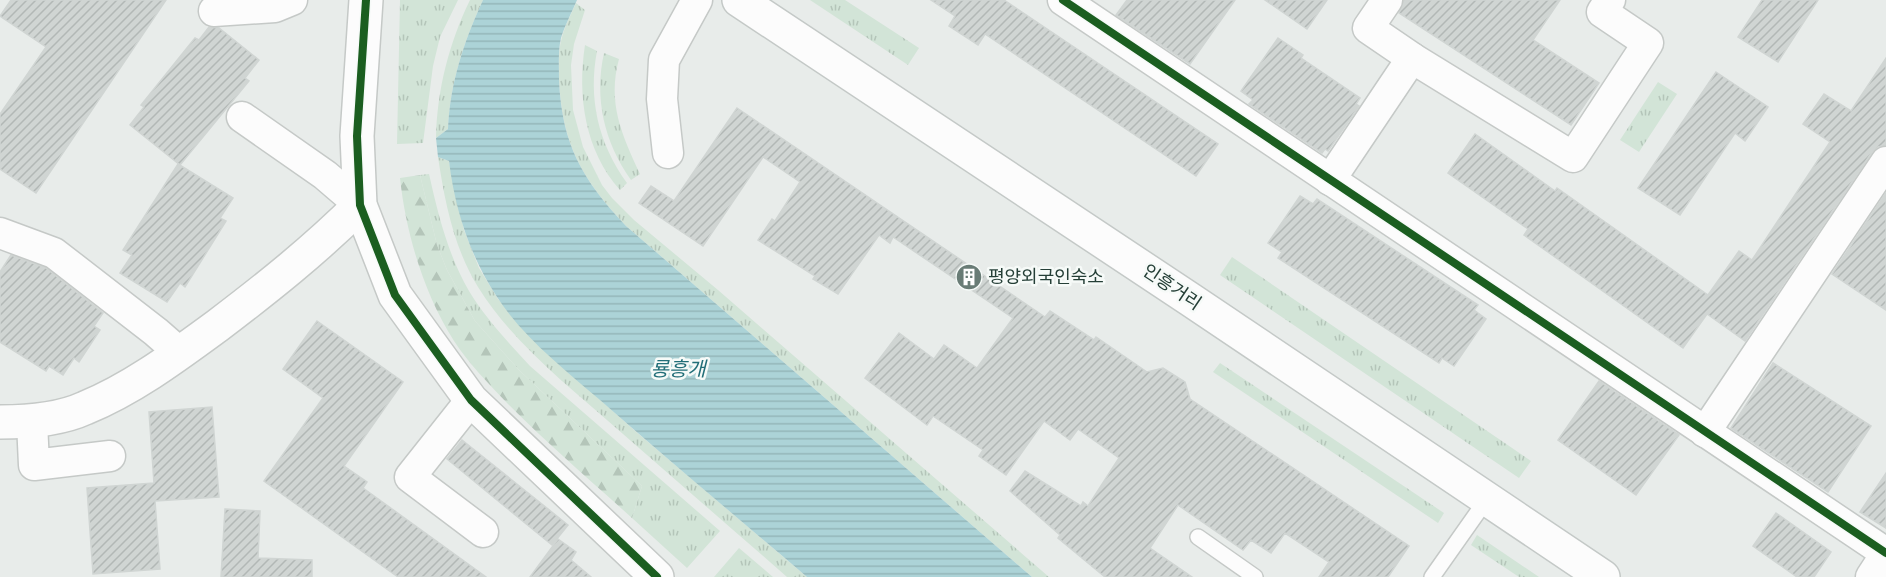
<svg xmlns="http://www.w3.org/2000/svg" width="1886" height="577" viewBox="0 0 1886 577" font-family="Karla,'Noto Sans KR',sans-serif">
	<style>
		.grass { fill: url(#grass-tufts) }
		.forest { fill: url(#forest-firs) }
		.water { fill: url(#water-rules) }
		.building { fill: url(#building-hatch); stroke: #d0d5d3; stroke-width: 1.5 }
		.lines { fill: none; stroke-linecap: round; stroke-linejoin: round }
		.service-casing { stroke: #c5c9c7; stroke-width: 18 }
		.minor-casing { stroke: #c5c9c7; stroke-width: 33 }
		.tertiary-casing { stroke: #c5c9c7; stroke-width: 36 }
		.secondary-casing { stroke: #c4c9c7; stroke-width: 36 }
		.service { stroke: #fcfcfc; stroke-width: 15 }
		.minor { stroke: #fcfcfc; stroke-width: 30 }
		.tertiary { stroke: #fcfcfc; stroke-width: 33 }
		.secondary { stroke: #fcfcfc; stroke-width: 33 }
		.cycleway-casing { stroke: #f6faf8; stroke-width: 11 }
		.cycleway { stroke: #1b5e20; stroke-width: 8 }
		.labels { text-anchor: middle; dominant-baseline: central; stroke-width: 5; stroke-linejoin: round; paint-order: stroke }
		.poi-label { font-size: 18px; fill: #253f37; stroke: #f6faf8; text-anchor: start }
		.street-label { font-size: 18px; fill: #253f37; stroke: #f6faf8 }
		.water-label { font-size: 20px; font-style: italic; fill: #226e78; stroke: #f6faf8 }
	</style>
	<defs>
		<pattern id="grass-tufts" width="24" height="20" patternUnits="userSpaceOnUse" patternTransform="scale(1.5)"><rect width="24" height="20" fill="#d2e4d7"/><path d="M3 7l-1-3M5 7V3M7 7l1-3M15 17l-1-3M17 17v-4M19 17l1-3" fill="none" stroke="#b4c5b9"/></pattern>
		<pattern id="forest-firs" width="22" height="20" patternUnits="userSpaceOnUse" patternTransform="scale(1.5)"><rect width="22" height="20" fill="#d2e4d7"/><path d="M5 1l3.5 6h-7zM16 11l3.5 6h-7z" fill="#b4c5b9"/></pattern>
		<pattern id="water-rules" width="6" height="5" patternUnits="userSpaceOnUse" patternTransform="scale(1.5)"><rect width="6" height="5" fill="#acd3d7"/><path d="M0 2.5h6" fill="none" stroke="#94b6b9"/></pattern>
		<pattern id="building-hatch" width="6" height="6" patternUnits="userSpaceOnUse" patternTransform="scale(1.5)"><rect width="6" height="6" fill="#d0d5d3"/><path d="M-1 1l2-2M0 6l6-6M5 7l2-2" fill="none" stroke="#b2b8b6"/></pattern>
	</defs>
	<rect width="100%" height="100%" fill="#e8ecea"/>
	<g class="grass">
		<path d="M400,0H458L440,37L433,66L423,143L397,144Z"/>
		<path d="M470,0H483C464,41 450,83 448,129L436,138C437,90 449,43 470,0Z"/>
		<path d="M810,0H845L919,48L908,65Z"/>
		<path d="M576,3L585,10L574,44L571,65L573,110L583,147L602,185L612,198L634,220L718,290L1049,577H1032L626,226C582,179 562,145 559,79C559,66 558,50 562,37C565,26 571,14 576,3Z"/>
		<path d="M585,45L597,51C588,98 598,143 627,183L620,190C585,151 577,96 585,45Z"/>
		<path d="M604,53L619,59C607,103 622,135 640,174L631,180C604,142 594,98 604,53Z"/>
		<path d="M1658,82L1677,94L1639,152L1620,140Z"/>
		<path d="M438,157L449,161L464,230L479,268L498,299L559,363L634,430L807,577H787C730,527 672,477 615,427C566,384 513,343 478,287C454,248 445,203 438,157Z"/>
		<path d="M429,174C438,214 448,255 469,291C486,319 508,342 530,366L720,531L687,568L632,518L642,486L519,370L475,321L447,270L437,245L420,175Z"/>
		<path d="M1232,257L1531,461L1519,478L1220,275Z"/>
		<path d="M1220,363L1444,513L1438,523L1213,372Z"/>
		<path d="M1477,535L1539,577H1519L1471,545Z"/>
		<path d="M739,548L773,577H714Z"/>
	</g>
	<path class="forest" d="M420,175L437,245L447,270L475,321L519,370L642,486L632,518C591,481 548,444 508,404C489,384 469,364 454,341C424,294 406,234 400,178Z"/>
	<path class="water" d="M483,0H577C572,12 565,25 561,38C558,51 559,67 559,80C562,145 582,179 626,226L1032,577H807C738,518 668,460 600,400C564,369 523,337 497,297C470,256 455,210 449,161L438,157L436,138L448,129C450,83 464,41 483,0Z"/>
	<g class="building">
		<path d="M11,0H166L36,193L0,169V114L46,47L0,16Z"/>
		<path d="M931,0H1004L1218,144L1196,176L985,34L978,45L949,26L955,16Z"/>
		<path d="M1127,0H1235L1190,64L1116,15Z"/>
		<path d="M1265,0H1327L1307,29Z"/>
		<path d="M1404,0H1560L1533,40L1599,83L1571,125L1399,13Z"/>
		<path d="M1762,0H1818L1778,62L1738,37Z"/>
		<path d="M209,27L219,28L259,60L245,78L249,81L180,165L130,125L144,107L141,105L195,38L199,40Z"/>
		<path d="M1278,38L1303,55L1301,58L1360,98L1356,104L1359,106L1328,151L1325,149L1322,153L1249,104L1253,100L1241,91Z"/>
		<path d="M1886,58V145L1878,147L1872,152L1745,341L1707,314L1683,348L1524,235L1528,229L1448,173L1475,134L1555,191L1557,188L1708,295L1739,251L1752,260L1830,142L1803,124L1824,94L1851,111Z"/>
		<path d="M1716,72L1768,107L1745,141L1735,133L1680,215L1638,188Z"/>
		<path d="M737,108L1045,317L1050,311L1094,340L1096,337L1147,372L1163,368L1185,382L1190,399L1409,546L1388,577H1319L1329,562L1285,533L1271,553L1251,540L1243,550L1178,505L1150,548L1192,577H1105L1058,538L1060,535L1010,491L1025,471L1081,506L1083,502L1088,506L1119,458L1078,429L1070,440L1044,421L1006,475L979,456L983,450L933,416L927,425L865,378L899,333L934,359L944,345L977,368L1013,318L893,237L890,243L879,235L838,294L813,279L815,276L758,240L772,219L775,221L800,182L763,157L703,246L639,203L651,186L674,201Z"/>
		<path d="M178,164L233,198L220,218L226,221L185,287L180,283L167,302L120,273L132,255L123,250Z"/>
		<path d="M1886,193V310L1832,274Z"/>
		<path d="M1300,196L1313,204L1317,199L1478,305L1474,310L1486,319L1454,366L1442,358L1439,363L1278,258L1282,252L1268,243Z"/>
		<path d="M11,255L46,268L103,313L94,326L100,330L79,362L74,358L63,375L49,366L46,371L0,342V272Z"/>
		<path d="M317,321L403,382L344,466L367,482L363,488L486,577H398L264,481L323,398L283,369Z"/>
		<path d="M1773,363L1871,426L1828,492L1731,428Z"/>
		<path d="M1599,381L1679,435L1636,495L1558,440Z"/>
		<path d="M212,407L219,497L155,501L160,569L93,574L87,488L154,483L149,412Z"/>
		<path d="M462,440L568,525L552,545L447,459Z"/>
		<path d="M1886,473V528L1860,512Z"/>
		<path d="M225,509L260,511L258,558L312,560V577H221Z"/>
		<path d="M1776,513L1831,552L1814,577H1797L1753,546Z"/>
		<path d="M558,539L576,552L571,560L591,577H530Z"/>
	</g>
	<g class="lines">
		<defs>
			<g id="service">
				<path d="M1198,537L1255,577"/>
				<path d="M1432,577L1487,499"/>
			</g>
			<g id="minor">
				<path d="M1063,0L1886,553"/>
				<path d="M1387,0L1368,28L1412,58L1573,157L1648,43L1602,12L1610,0"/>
				<path d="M214,11L275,7L292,0"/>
				<path d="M242,117L325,175L360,205"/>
				<path d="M668,153L662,99L664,60L697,0"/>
				<path d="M1330,180L1412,58"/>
				<path d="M0,233L54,253L156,332L180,353"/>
				<path d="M471,400L410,477L483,532"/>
				<path d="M32,422L34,465L110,456"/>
				<path d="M1705,432L1886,162"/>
				<path d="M1871,577L1886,554"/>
			</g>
			<g id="tertiary">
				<path d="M366,0L357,136L360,205L395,295L471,400L657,577"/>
				<path d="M0,422C28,422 59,420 85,408C132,389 176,356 217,326C267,288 315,250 360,205"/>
			</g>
			<path id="secondary" d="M739,0L1191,300L1603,577"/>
		</defs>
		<use href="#service" class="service-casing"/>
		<use href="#minor" class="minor-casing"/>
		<use href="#tertiary" class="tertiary-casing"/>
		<use href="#secondary" class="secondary-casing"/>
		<use href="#service" class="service"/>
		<use href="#minor" class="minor"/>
		<use href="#tertiary" class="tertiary"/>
		<use href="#secondary" class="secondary"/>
		<defs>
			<g id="cycleway">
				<path d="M366,0L357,136L360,205L395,295L471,400L657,577"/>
				<path d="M1063,0L1886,553"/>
			</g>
		</defs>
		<use href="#cycleway" class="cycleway-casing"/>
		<use href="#cycleway" class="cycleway"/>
	</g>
	<defs>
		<symbol id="building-disc" viewBox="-11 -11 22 22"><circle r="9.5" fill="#697c76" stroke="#f6faf8"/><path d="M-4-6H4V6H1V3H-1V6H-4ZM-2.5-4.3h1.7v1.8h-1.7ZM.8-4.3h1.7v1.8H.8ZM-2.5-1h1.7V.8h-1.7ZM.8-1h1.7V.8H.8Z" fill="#fff"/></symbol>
	</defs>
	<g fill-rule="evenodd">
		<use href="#building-disc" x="954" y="262" width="30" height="30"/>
	</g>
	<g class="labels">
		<g class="poi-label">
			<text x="988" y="277">평양외국인숙소</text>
		</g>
		<g class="street-label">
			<text transform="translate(1172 287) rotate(34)">인흥거리</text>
		</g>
		<g class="water-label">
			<text x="678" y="369">룡흥개</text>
		</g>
	</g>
</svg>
